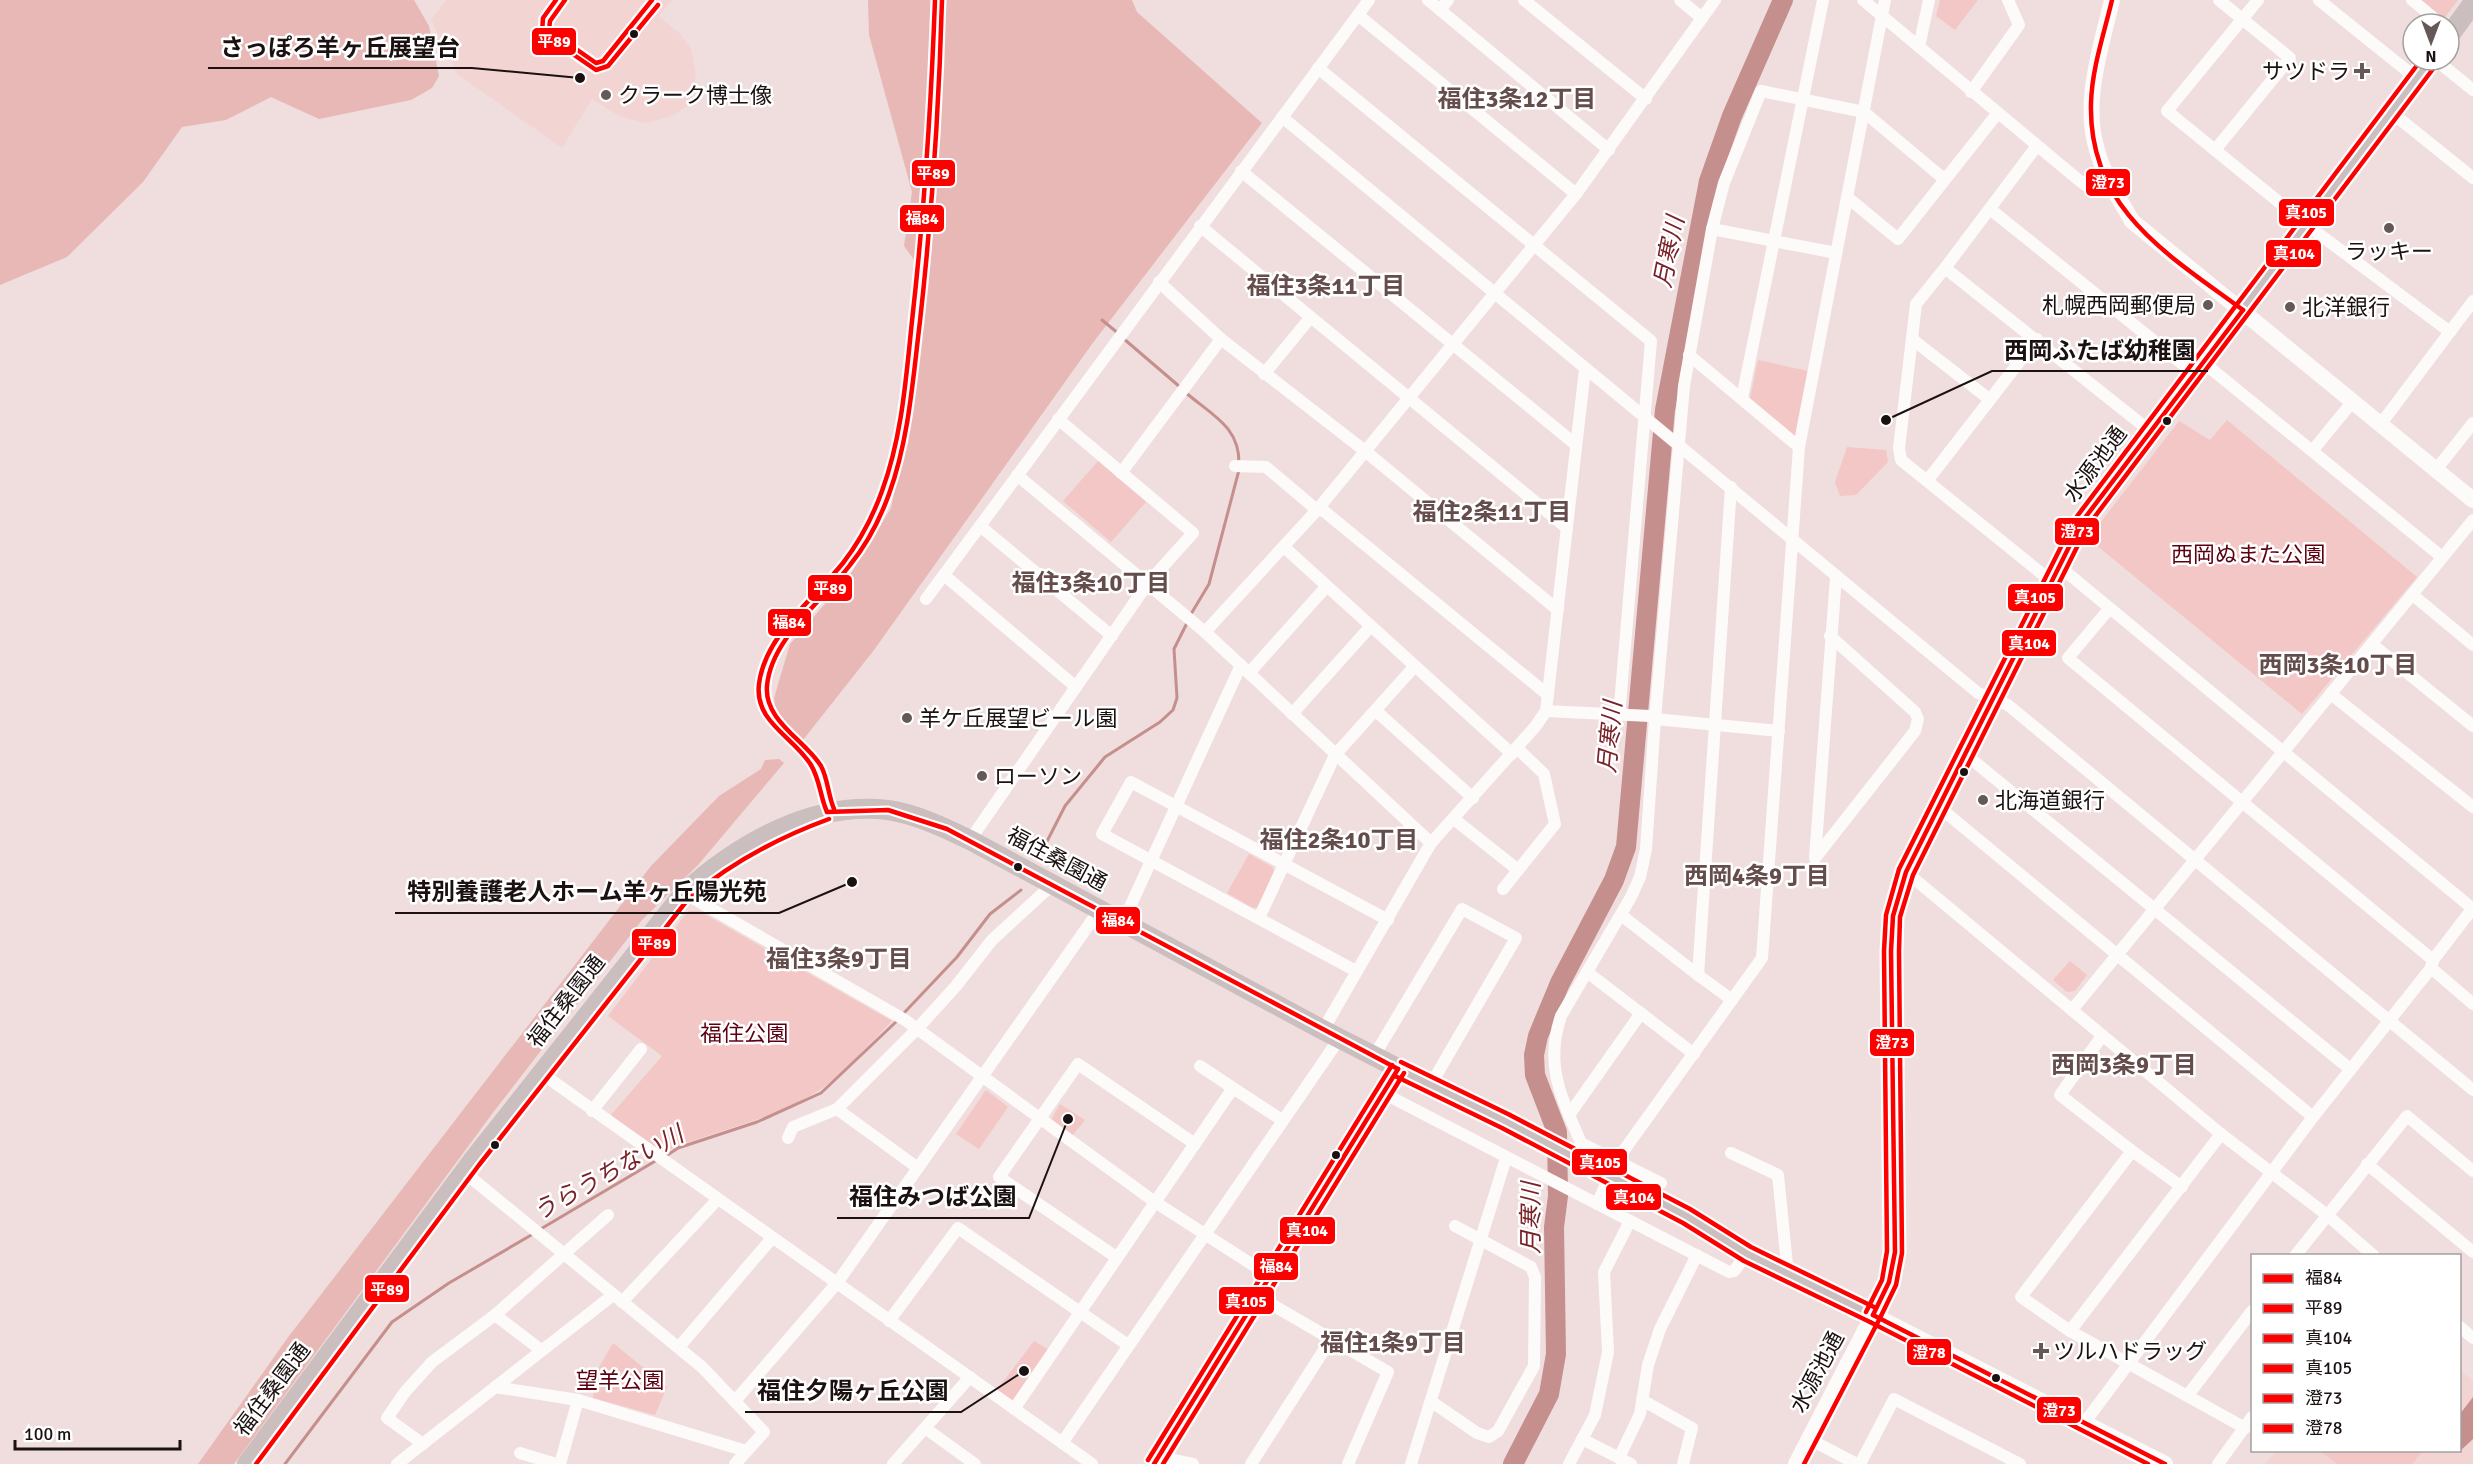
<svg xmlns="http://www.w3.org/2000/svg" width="2473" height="1464" viewBox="0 0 2473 1464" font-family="Signika,'Noto Sans JP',sans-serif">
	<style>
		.built { fill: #f2d5d3 }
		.green { fill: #f3c7c5 }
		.forest { fill: #e8b8b6 }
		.water { fill: #c58f8d }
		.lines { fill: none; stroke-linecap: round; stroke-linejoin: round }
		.stream { stroke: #c58f8d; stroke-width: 3 }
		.river { stroke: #c58f8d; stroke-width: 20 }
		.minor { stroke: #fdfafa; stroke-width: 12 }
		.tertiary { stroke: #fdfafa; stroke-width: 16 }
		.primary { stroke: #cbbebf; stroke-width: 20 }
		.bus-1-casing { stroke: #fff; stroke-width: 9 }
		.bus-2-casing { stroke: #fff; stroke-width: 9 }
		.bus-3-casing { stroke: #fff; stroke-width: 9 }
		.bus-4-casing { stroke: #fff; stroke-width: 9 }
		.bus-5-casing { stroke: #fff; stroke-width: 9 }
		.bus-6-casing { stroke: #fff; stroke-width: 9 }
		.bus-1 { stroke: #f00; stroke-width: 4.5 }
		.bus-2 { stroke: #f00; stroke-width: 4.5 }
		.bus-3 { stroke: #f00; stroke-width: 4.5 }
		.bus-4 { stroke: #f00; stroke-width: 4.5 }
		.bus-5 { stroke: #f00; stroke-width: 4.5 }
		.bus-6 { stroke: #f00; stroke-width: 4.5 }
		.bus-dot { fill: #1b1111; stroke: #fff; stroke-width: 2 }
		.poi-dot { fill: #655958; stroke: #fff; stroke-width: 2 }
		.labels { text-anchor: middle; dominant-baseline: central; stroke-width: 5; stroke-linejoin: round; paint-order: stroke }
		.poi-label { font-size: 22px; fill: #1b1111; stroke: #fff; text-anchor: start }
		.street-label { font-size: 22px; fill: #1b1111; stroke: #fff }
		.park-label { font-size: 22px; fill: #5c0011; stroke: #fff }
		.neighbourhood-label { font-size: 24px; font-weight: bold; fill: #654d4c; stroke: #fff }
		.water-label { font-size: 24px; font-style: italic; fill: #792228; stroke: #fff }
		.leader { fill: none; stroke: #1b1111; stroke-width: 2 }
		.callout-dot { fill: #1b1111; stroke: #fff; stroke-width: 2 }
		.callout-label { font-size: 24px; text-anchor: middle; font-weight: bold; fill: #1b1111; stroke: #fff; stroke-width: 5; stroke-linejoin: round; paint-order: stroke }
		.line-badge { stroke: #fff; stroke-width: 2 }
		.badge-label { font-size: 16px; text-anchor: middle; font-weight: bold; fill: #fff }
	</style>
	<rect width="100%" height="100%" fill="#efdedd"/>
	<g class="built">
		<path d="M446,0H672L659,16L680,34L691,49L696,74L691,99L687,106L672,116L646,123L621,117L592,99L562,148L457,74L431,20Z"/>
		<path d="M2460,1370L2473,1381V1464H2265L2276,1451L2460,1450Z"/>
	</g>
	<g class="green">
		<path d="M1940,0H1978L1955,30L1936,16Z"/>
		<path d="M2418,0H2458L2443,20Z"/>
		<path d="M1758,360L1808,371L1797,443L1749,403Z"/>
		<path d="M2227,420L2417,577L2302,714L2090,540L2100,523L2179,421L2210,440Z"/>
		<path d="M1847,447L1886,450L1888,462L1856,495L1840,496L1835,482Z"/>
		<path d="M1098,461L1146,502L1111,542L1063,501Z"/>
		<path d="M1249,854L1272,867L1274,871L1258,907L1253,908L1227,893Z"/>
		<path d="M688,911H699L892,1021C872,1041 840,1077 818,1091C770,1122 711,1130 659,1154L610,1116L662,1056L608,1016Z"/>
		<path d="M2070,961L2087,975L2075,991L2067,992L2053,980Z"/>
		<path d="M986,1090L1008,1107L979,1149L956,1134Z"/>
		<path d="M1060,1104L1085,1120L1072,1136L1053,1124L1052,1118Z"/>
		<path d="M1034,1341L1051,1351L1012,1405L996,1391Z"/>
		<path d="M613,1343L667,1387L655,1415L593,1398L595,1374Z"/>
		<path d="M2320,1451H2423L2412,1464H2337Z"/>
	</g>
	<g class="forest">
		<path d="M0,0H414L429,26L439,76L432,88L411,100L319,119L271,97L226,120L182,127L143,182L67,257L0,285Z"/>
		<path d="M868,0H1132L1137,12L1262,123L1092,344L874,650L803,740L777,716L774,698L790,644L850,575L891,508L917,378L928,279L904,246L912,192L869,35Z"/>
		<path d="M779,759L784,763L698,865L642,920L492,1114L234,1464H198L289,1336L651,866L719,796L761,769L765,760Z"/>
	</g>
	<path class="water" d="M2473,1397V1439L2459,1452L2460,1414Z"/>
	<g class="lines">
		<g class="stream">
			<path d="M1102,320L1119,334"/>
			<path d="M1124,339L1180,387"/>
			<path d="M1185,392C1210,414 1240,426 1239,464"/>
			<path d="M1191,614L1209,584L1239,470"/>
			<path d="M1038,859L1065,806L1105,757L1160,722L1173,710L1177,698L1174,649L1187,623"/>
			<path d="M903,1014L957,957L990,914L1021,890"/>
			<path d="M666,1156L678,1148L757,1122L821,1093L899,1019"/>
			<path d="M539,1230L657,1160"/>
			<path d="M285,1464L392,1322L449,1283L533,1234"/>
		</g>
		<path class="river" d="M1513,1464L1549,1394L1556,1354L1554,1227L1558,1196L1557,1132L1535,1075L1534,1055L1538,1036L1560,983L1614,880L1626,847L1665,410L1709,181L1732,116L1783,0"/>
		<g class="minor">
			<path d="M1428,0L1609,150"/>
			<path d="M1524,0L1646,99"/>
			<path d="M1680,0L1702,18"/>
			<path d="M1863,0L2081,182C2093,191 2098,192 2112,187"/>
			<path d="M2258,0L2167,111L2307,225L2450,332"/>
			<path d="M2319,0L2416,78"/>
			<path d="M2412,0L2441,24"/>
			<path d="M1440,10L1448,0"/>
			<path d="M1358,15L1576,194"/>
			<path d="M1919,47L1929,0"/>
			<path d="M2436,60L2473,90"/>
			<path d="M1318,68L1651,341L1619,716"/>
			<path d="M1971,92L2019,25L2008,0"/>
			<path d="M2391,112L2473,178"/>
			<path d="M1282,117L1978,693L2008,705L2473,1090"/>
			<path d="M2036,147L1945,268L2150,431"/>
			<path d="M2215,150L2290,58L2219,0"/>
			<path d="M1241,171L1575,444"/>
			<path d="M1847,197L1898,239L1997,114"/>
			<path d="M1990,209L2195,374"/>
			<path d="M1200,226L1567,528"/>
			<path d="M1712,229L1836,253"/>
			<path d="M1945,268L1916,304L1899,448L1901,460L2051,581"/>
			<path d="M1159,282L1221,339L1365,451L1558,610"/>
			<path d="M1912,339L1989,399"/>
			<path d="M1689,355L1799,447"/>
			<path d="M2204,363L2442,557"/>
			<path d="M1264,374L1310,318"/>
			<path d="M1742,398L1823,0"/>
			<path d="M2380,425L2473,301"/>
			<path d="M2313,450L2353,401"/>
			<path d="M1235,466L1266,467L1317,510L1324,511L1548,695"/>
			<path d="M2435,471L2473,423"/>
			<path d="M1121,473L1221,339"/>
			<path d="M1017,475L1205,632L1431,843"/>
			<path d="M1927,481L2037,339"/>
			<path d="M1731,487L1698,975L1732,1000"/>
			<path d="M980,526L1112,636"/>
			<path d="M1284,547L1512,754"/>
			<path d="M2059,566L2473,909"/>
			<path d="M944,575L1076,687"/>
			<path d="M2414,596L2473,645"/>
			<path d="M926,599L1369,0"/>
			<path d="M2109,609L2068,658L2433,960"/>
			<path d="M1205,632L1317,510L1576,194L1715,0"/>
			<path d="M1830,636L1915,712L1918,719L1915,731L1815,858L1836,577"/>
			<path d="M2373,645L2473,726"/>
			<path d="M1249,673L1326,587"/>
			<path d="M2332,695L2473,807"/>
			<path d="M1376,711L1473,798"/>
			<path d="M1546,711L1650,716L1655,719L1779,731"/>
			<path d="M1292,714L1370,627"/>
			<path d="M1965,754L2350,1069"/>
			<path d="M1939,807L2313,1117"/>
			<path d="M1454,819L1518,870"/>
			<path d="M970,840L1148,583L1193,533L1058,419"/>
			<path d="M1906,872L2221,1134L2327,1215L2374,1256"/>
			<path d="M1503,889L1555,824L1544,774L1517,748"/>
			<path d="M684,893L905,1020L1155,1202L1270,1276"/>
			<path d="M1621,915L1698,975"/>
			<path d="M1259,918L1335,755L1414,667"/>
			<path d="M1123,922L1241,665"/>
			<path d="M2431,968L2473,1004"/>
			<path d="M1356,971L1102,834L1131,782L1388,920"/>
			<path d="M1587,972L1694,1054"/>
			<path d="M2072,1010L2473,520"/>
			<path d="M1323,1030L1431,843L1535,727L1546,711L1585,369"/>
			<path d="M2102,1036L2060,1095L2132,1151L2021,1297L2070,1331L2245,1428"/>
			<path d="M1374,1056L1462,909L1516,938L1430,1086"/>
			<path d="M1200,1066L1233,1088"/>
			<path d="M541,1073L1092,1464"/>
			<path d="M1383,1093L1729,1272L1734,1271L1747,1254"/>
			<path d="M837,1109L918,1168"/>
			<path d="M592,1111L641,1049"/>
			<path d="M1569,1115L1641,1013"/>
			<path d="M788,1138L793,1127L837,1109L917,1029L956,986L992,940L1054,883"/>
			<path d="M2132,1151L2182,1187"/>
			<path d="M1731,1153L1778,1175L1788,1275"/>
			<path d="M2367,1164L2473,1252"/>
			<path d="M464,1172L702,1367L764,1432L735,1464"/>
			<path d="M1661,1183L1581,1143C1562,1098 1544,1066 1561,1016L1631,897L1640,877L1646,849L1655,719L1684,386L1712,229L1724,183L1761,91L1864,112L1944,179"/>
			<path d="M1597,1204L1617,1160L1762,958L1799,447L1885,0"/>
			<path d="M2295,1256L2407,1116L2473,1171"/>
			<path d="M1116,1257L999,1177L1078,1064L1195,1144"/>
			<path d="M1257,1296L1388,1372L1348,1464"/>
			<path d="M622,1302L718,1199"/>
			<path d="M495,1315L541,1350"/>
			<path d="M889,1321L958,1228L1128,1345"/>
			<path d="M2460,1327L2473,1338"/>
			<path d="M2070,1331L2221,1134"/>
			<path d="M679,1347L772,1238"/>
			<path d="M495,1387L578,1400L746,1451"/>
			<path d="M2188,1395L2252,1311"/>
			<path d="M1642,1400L1692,1428L1683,1464"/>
			<path d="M735,1401L837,1283L1100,909"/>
			<path d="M1432,1402L1477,1433L1489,1437L1498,1431L1534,1366L1535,1277L1531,1267L1455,1226"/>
			<path d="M1014,1409L1233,1088L1282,1120"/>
			<path d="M2085,1422L2313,1117L2431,968L2433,960L2473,908"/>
			<path d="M925,1428L975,1464"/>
			<path d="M1582,1439L1631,1464"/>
			<path d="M1809,1439L1857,1464"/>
			<path d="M1062,1443L1339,1039"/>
			<path d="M423,1444L387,1418L405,1392L432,1362L495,1315L608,1215"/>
			<path d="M520,1453L556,1464"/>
			<path d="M1158,1457L1193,1464"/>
			<path d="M1619,1458L1640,1414L1648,1365L1660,1329L1697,1255"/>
			<path d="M397,1464L613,1295"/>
			<path d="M560,1464L578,1400"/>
			<path d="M893,1464L970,1377"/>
			<path d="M1251,1464L1331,1339"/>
			<path d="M1411,1464L1506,1158"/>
			<path d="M1569,1464L1595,1415L1608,1352L1604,1272L1630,1221"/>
			<path d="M1860,1464L1894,1399L2020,1464"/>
			<path d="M2218,1464L2252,1417"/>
		</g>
		<g class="tertiary">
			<path d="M2112,0C2101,48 2082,102 2097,150C2104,176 2119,198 2132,221L2473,500"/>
			<path d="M1154,1464L1398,1069"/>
			<path d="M1796,1464L1873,1315L2165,1464"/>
		</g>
		<g class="primary">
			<path d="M2449,36L2473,3"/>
			<path d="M247,1464L473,1160L684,893C738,844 812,801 888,810C916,814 945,828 970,840L1323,1030L1687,1216L1747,1254L1873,1315L1889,1282L1895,1252L1891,951L1893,916L1906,872L2081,523L2430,60"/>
		</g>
		<defs>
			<g id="bus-1">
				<path d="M565,0L550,21L549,30L596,63L603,61L652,0"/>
				<path d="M827,812C820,796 820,780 811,765C794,737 754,722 759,684C765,635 814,599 843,563C860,541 873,516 882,491C902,437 906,378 912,321C924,215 931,108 935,0"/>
				<path d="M827,812L888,810L947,829L1398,1069"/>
				<path d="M1154,1464L1398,1069"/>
			</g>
			<g id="bus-2">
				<path d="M556,0L543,18L542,33L596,70L608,66L658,5"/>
				<path d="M834,809C828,795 828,779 821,766C805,740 764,721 767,686C771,638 823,601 850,565C867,544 880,519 889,494C909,439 913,378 920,321C932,214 939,107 942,0"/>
				<path d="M256,1464L479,1165L689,898C732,862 777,838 829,819"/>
			</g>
			<g id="bus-3">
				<path d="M1395,1076L1502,1128L1683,1223L1744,1261L1870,1322"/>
				<path d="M1880,1318L1896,1285L1902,1253L1899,951L1900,917L1913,875L2087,527L2436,65"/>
				<path d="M1163,1464L1404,1073"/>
			</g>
			<g id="bus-4">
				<path d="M1401,1062L1508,1114L1690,1209L1751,1247L1876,1308"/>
				<path d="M1866,1312L1882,1280L1887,1251L1884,951L1886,915L1899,869L2075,519L2421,60"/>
				<path d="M1148,1460L1392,1065"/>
			</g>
			<g id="bus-5">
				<path d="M2112,0C2104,34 2092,68 2091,103C2088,210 2169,255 2243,310"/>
				<path d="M1873,1315L1889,1282L1895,1252L1891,951L1893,916L1906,872L2081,523L2243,310"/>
				<path d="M1873,1315L2165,1464"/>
			</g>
			<g id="bus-6">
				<path d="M1870,1322L2148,1464"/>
				<path d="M1804,1464L1880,1318"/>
			</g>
		</defs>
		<use href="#bus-1" class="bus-1-casing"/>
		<use href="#bus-2" class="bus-2-casing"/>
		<use href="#bus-3" class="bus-3-casing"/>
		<use href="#bus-4" class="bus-4-casing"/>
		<use href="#bus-5" class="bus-5-casing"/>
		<use href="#bus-6" class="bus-6-casing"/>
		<use href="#bus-1" class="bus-1"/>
		<use href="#bus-2" class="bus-2"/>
		<use href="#bus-3" class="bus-3"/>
		<use href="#bus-4" class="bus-4"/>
		<use href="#bus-5" class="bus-5"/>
		<use href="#bus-6" class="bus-6"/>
	</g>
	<g class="bus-dot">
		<circle cx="634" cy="34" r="5"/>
		<circle cx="2167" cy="421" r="5"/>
		<circle cx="1964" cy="772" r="5"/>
		<circle cx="1018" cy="867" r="5"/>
		<circle cx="495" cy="1145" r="5"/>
		<circle cx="1336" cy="1155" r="5"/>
		<circle cx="1996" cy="1378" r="5"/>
	</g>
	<g class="poi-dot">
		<path d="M2359 62h6v6h6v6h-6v6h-6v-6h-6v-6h6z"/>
		<circle cx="606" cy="95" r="6"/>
		<circle cx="2389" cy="228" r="6"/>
		<circle cx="2208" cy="305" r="6"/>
		<circle cx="2290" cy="307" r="6"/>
		<circle cx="907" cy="718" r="6"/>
		<circle cx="982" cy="776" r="6"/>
		<circle cx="1983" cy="800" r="6"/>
		<path d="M2038 1342h6v6h6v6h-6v6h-6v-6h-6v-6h6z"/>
	</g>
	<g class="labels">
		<g class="poi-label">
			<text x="2350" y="71" text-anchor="end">サツドラ</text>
			<text x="618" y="95">クラーク博士像</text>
			<text x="2389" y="251" text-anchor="middle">ラッキー</text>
			<text x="2196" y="305" text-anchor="end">札幌西岡郵便局</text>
			<text x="2302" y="307">北洋銀行</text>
			<text x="919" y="718">羊ケ丘展望ビール園</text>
			<text x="994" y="776">ローソン</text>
			<text x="1995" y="800">北海道銀行</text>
			<text x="2053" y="1351">ツルハドラッグ</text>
		</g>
		<g class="street-label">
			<text transform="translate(2095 464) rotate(-53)">水源池通</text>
			<text transform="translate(1057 859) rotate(28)">福住桑園通</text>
			<text transform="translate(566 1001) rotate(-52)">福住桑園通</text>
			<text transform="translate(1817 1372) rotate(-62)">水源池通</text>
			<text transform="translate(272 1389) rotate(-53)">福住桑園通</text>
		</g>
		<g class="park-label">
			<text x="2248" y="554">西岡ぬまた公園</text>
			<text x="744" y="1033">福住公園</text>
			<text x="620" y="1380">望羊公園</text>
		</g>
		<g class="neighbourhood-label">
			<text x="1517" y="99">福住3条12丁目</text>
			<text x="1326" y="286">福住3条11丁目</text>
			<text x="1492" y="512">福住2条11丁目</text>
			<text x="1091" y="583">福住3条10丁目</text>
			<text x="2338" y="665">西岡3条10丁目</text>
			<text x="1339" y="840">福住2条10丁目</text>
			<text x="1757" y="876">西岡4条9丁目</text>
			<text x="839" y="959">福住3条9丁目</text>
			<text x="2124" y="1065">西岡3条9丁目</text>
			<text x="1393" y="1343">福住1条9丁目</text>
		</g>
		<g class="water-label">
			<text transform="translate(1669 252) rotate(-79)">月寒川</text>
			<text transform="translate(1610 737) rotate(-85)">月寒川</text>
			<text transform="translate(608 1173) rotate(-29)">うらうちない川</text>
			<text transform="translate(1531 1218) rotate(-90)">月寒川</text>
		</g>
	</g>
	<path class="leader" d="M580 78L472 68H208M1886 420L1992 371H2208M852 882L779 913H395M1068 1119L1029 1218H837M1024 1371L961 1412H745"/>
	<g class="callout-dot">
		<circle cx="580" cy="78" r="6"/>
		<circle cx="1886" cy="420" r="6"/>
		<circle cx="852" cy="882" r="6"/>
		<circle cx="1068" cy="1119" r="6"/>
		<circle cx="1024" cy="1371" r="6"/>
	</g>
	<g class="callout-label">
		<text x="340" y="56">さっぽろ羊ヶ丘展望台</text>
		<text x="2100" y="359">西岡ふたば幼稚園</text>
		<text x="587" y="900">特別養護老人ホーム羊ヶ丘陽光苑</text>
		<text x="933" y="1205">福住みつば公園</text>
		<text x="853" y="1399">福住夕陽ヶ丘公園</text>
	</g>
	<g class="line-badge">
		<rect x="531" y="27" width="46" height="29" rx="6" fill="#f00"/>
		<rect x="911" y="159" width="45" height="28" rx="6" fill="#f00"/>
		<rect x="2085" y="168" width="46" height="29" rx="6" fill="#f00"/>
		<rect x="2278" y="198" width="57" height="29" rx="6" fill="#f00"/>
		<rect x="899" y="204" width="46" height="29" rx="6" fill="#f00"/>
		<rect x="2265" y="239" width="57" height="29" rx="6" fill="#f00"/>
		<rect x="2054" y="517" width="46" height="29" rx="6" fill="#f00"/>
		<rect x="807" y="574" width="46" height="28" rx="6" fill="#f00"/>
		<rect x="2007" y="583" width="57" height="29" rx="6" fill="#f00"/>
		<rect x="767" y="608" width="45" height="29" rx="6" fill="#f00"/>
		<rect x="2001" y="629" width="56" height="28" rx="6" fill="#f00"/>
		<rect x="1095" y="906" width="46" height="29" rx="6" fill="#f00"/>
		<rect x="631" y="928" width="46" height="29" rx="6" fill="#f00"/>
		<rect x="1869" y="1028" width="46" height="29" rx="6" fill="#f00"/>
		<rect x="1571" y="1148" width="57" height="28" rx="6" fill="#f00"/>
		<rect x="1605" y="1183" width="57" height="28" rx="6" fill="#f00"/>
		<rect x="1279" y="1216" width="57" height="29" rx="6" fill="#f00"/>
		<rect x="1253" y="1252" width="46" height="29" rx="6" fill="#f00"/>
		<rect x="364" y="1274" width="46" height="29" rx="6" fill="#f00"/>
		<rect x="1218" y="1286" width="57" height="29" rx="6" fill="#f00"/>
		<rect x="1906" y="1338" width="46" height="28" rx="6" fill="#f00"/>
		<rect x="2036" y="1396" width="46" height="28" rx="6" fill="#f00"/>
	</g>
	<g class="badge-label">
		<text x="554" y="47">平89</text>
		<text x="933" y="179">平89</text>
		<text x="2108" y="188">澄73</text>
		<text x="2306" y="218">真105</text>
		<text x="922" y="224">福84</text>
		<text x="2294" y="259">真104</text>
		<text x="2077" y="537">澄73</text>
		<text x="830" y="594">平89</text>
		<text x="2035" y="603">真105</text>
		<text x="789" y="628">福84</text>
		<text x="2029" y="649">真104</text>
		<text x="1118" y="926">福84</text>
		<text x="654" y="949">平89</text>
		<text x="1892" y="1048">澄73</text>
		<text x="1600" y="1168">真105</text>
		<text x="1634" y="1203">真104</text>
		<text x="1307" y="1236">真104</text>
		<text x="1276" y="1272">福84</text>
		<text x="387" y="1295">平89</text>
		<text x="1246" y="1307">真105</text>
		<text x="1929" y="1358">澄78</text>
		<text x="2059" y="1416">澄73</text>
	</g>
	<rect x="2251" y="1254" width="210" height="198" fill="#ffffff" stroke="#a4a0a0" stroke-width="1.5"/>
	<rect x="2263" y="1274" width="30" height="9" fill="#ff0000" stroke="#a4a0a0" stroke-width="1.5"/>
	<text x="2305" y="1284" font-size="18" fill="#1b1111">福84</text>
	<rect x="2263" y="1304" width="30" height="9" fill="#ff0000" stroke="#a4a0a0" stroke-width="1.5"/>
	<text x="2305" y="1314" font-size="18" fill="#1b1111">平89</text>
	<rect x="2263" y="1334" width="30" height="9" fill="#ff0000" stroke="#a4a0a0" stroke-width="1.5"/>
	<text x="2305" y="1344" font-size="18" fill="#1b1111">真104</text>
	<rect x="2263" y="1364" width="30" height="9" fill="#ff0000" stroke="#a4a0a0" stroke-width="1.5"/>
	<text x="2305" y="1374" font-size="18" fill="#1b1111">真105</text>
	<rect x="2263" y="1394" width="30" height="9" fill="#ff0000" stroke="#a4a0a0" stroke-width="1.5"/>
	<text x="2305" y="1404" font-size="18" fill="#1b1111">澄73</text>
	<rect x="2263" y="1424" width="30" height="9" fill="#ff0000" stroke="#a4a0a0" stroke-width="1.5"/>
	<text x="2305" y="1434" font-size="18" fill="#1b1111">澄78</text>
	<g transform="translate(2431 42) rotate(180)"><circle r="28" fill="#ffffff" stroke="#a4a0a0" stroke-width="1.5"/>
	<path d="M0-4.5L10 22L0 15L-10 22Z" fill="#655958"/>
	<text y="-9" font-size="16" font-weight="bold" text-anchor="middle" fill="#1b1111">N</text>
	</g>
	<path d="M15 1440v9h165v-9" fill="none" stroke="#1b1111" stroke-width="3"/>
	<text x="24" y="1440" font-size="18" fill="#1b1111" stroke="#ffffff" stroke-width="4.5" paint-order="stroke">100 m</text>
</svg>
